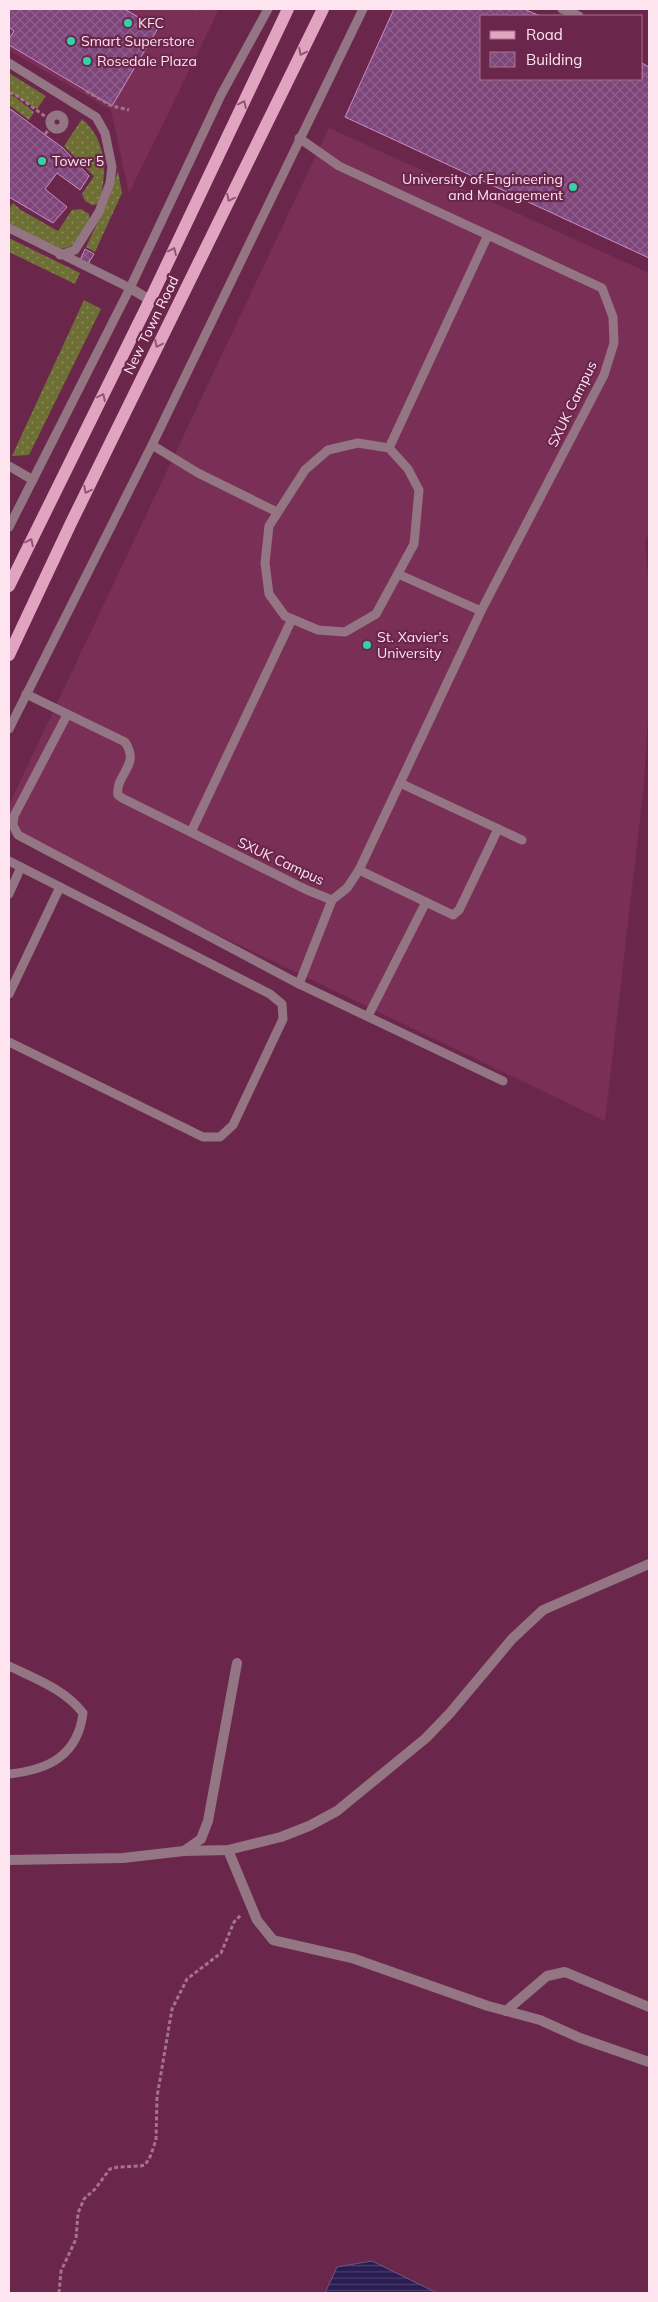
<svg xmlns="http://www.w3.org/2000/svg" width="658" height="2302" viewBox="0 0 658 2302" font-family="Mulish,sans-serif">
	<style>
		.built { fill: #7a2f57 }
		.grass { fill: url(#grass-dots) }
		.water { fill: url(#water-rules); stroke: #6a5982 }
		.building { fill: url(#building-cross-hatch); stroke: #ca8cc4 }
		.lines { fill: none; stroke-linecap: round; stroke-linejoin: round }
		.path { stroke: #a6738d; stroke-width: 3; stroke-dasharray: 4 2.5; stroke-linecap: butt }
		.service { stroke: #937583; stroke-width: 9 }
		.minor { stroke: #937583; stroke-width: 10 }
		.primary { stroke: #e1a4c0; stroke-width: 12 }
		.oneway { stroke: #945374 }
		.poi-dot { fill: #31d4a9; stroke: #6b274b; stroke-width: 2 }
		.labels { text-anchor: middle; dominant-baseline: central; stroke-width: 4.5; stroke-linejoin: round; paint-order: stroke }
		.poi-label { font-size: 14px; fill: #fee4ef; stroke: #6b274b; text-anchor: start }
		.street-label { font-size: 14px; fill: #fee4ef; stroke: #6b274b }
	</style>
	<defs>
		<pattern id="grass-dots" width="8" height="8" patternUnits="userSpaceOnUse" patternTransform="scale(1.25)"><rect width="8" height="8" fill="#6e6f35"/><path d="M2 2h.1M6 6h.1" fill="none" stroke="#8b8a5c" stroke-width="1.8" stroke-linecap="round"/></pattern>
		<pattern id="water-rules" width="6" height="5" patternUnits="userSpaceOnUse" patternTransform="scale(1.25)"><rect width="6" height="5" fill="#2a1d53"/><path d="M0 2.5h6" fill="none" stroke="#4a3e6c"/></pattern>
		<pattern id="building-cross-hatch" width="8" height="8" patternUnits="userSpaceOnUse" patternTransform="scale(1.25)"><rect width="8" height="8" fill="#7d4579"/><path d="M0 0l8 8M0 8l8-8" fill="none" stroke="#90608c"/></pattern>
	</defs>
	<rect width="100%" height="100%" fill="#6b274b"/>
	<g class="built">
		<path d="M9,9H219L129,193L111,110L9,50Z"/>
		<path d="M329,128L649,273V533L645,542L649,586V705L643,793L605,1121L9,834V805Z"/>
	</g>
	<g class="grass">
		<path d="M9,73L46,96L37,109L9,92Z"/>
		<path d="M9,95L15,97L34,112L29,120L9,105Z"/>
		<path d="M82,119C108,141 107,174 99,204L92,205L85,201L82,194L94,176L64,146Z"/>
		<path d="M118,171L122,193L95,252L86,247L108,201Z"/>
		<path d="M13,203L21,210L58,231L72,210L81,209L89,214L90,222L72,246L61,249L51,245L9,223V209Z"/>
		<path d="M9,238L80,273L75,284L9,252Z"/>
		<path d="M84,300L101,309L29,455L12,456Z"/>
	</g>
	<path class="water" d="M372,2261L437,2293H325L337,2267Z"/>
	<g class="building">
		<path d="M9,9H124L158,28L112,106L9,45V39L14,31L9,27Z"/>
		<path d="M394,9H524L540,16H482V79H642V63L649,67V258L345,117Z"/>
		<path d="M9,108L63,148L89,176L80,190L57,173L45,189L67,207L53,223L9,197Z"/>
		<path d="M85,249L94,254L88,264L80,260Z"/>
	</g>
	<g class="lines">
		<g class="path">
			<path d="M195,9H196"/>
			<path d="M136,65L157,62"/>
			<path d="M86,91L112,106L129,110"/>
			<path d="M9,93L16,95L50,120"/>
			<path d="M45,134L52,127"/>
			<path d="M59,2293L61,2271L76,2239L78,2213L84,2199L95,2189L110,2169L118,2167L140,2166L145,2165L150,2157L156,2140L157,2097L172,2009L187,1979L221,1953L234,1922L241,1915"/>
		</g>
		<g class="service">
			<path d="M562,9L579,16"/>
			<path d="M9,63L96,117L105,133L112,167L110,183L99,212L75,250L60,255"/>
			<circle cx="57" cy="122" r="7"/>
			<path d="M299,138L339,166L602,288L613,317L614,343L604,375L481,611L398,574"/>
			<path d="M9,228L130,288"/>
			<path d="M358,443L389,448L408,469L419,490L414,544L376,614L345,632L318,630L285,616L269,594L265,563L269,526L305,470L328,450Z"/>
			<path d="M152,445L198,473L277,512"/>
			<path d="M389,448L488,235"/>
			<path d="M9,466L33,480"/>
			<path d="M9,527L130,288L221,95L268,9"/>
			<path d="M26,694L125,742C141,766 115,774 118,795L122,798L307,890L332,900L347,888L359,870L481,611"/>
			<path d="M67,715L14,816L13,825L18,835L299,984L503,1081"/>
			<path d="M9,729L152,445L363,9"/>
			<path d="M400,783L522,840"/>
			<path d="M191,832L292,619"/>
			<path d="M9,861L270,994L282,1004L283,1019L233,1125L220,1137H203L9,1042"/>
			<path d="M359,870L453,915L459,910L498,829"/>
			<path d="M9,894L21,867"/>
			<path d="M299,984L332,900"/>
			<path d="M9,994L60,887"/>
			<path d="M368,1016L426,902"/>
			<path d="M9,1666C36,1679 64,1689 83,1713C78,1755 49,1770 9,1774"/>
		</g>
		<g class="minor">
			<path d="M130,288L150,300"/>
			<path d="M228,1850L257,1920L273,1940L352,1958L488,2006L540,2020L580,2038L649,2062"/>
			<path d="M184,1851L228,1850L281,1837L309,1826L337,1811L426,1738L450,1713L512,1639L543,1610L649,1564"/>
			<path d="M9,1860L123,1858L184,1851L201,1839L208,1821L237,1663"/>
			<path d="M506,2011L547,1976L565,1972L649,2007"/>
		</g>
		<g class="primary">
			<path d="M9,586L150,300L288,9"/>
			<path d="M9,655L71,523L323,9"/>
		</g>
	</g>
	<defs><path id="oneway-chevron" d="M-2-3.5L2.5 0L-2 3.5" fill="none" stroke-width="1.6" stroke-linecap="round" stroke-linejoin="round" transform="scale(1.25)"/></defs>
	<g class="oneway">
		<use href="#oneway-chevron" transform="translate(302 52) rotate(116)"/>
		<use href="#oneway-chevron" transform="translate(243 104) rotate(-65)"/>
		<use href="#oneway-chevron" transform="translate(230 198) rotate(116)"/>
		<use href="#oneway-chevron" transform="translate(173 251) rotate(-65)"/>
		<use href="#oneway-chevron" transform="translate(158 344) rotate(116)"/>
		<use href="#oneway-chevron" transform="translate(102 397) rotate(-64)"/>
		<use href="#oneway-chevron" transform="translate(87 490) rotate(116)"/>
		<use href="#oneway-chevron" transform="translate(30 542) rotate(-64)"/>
	</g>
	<g class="poi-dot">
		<circle cx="128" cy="23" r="5"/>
		<circle cx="71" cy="41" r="5"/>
		<circle cx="87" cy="61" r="5"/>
		<circle cx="42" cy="161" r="5"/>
		<circle cx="573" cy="187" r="5"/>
		<circle cx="367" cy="645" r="5"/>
	</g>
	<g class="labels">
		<g class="poi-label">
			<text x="138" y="23">KFC</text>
			<text x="81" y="41">Smart Superstore</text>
			<text x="97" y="61">Rosedale Plaza</text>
			<text x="52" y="161">Tower 5</text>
			<text x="563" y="179" text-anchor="end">University of Engineering<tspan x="563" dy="16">and Management</tspan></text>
			<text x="377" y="637">St. Xavier's<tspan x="377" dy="16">University</tspan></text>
		</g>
		<g class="street-label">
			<text transform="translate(151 325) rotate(-64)">New Town Road</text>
			<text transform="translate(572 404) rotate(-64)">SXUK Campus</text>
			<text transform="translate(281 861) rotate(25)">SXUK Campus</text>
		</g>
	</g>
	<rect width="658" height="2302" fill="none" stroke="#fee4ef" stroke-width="20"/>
	<rect x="480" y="15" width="162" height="65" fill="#6b274b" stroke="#a6738d"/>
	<rect x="490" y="31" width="25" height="8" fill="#e1a4c0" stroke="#a6738d"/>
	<text x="526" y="40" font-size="15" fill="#fee4ef">Road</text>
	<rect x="490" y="52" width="25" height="15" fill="url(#building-cross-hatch)" stroke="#a6738d"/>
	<text x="526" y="65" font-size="15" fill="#fee4ef">Building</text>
</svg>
